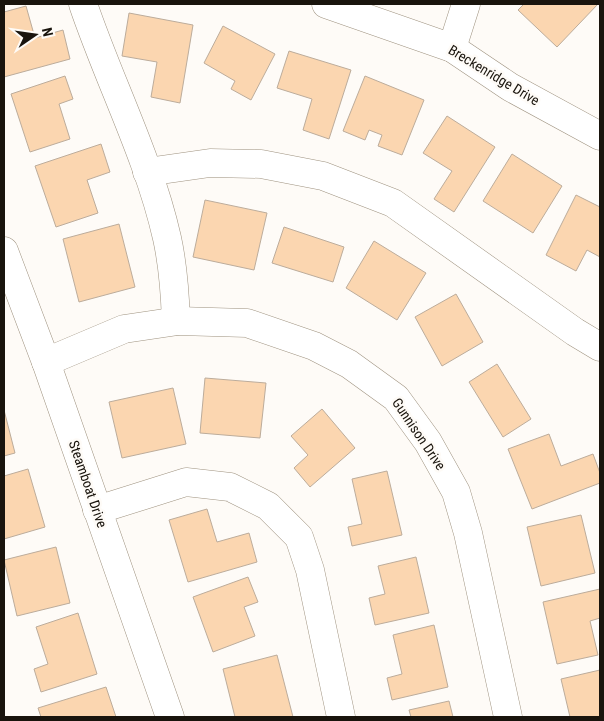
<svg xmlns="http://www.w3.org/2000/svg" width="604" height="721" viewBox="0 0 604 721" font-family="'Roboto Condensed',sans-serif">
	<style>
		.building { fill: #fbd6b0; stroke: #bcac9b }
		.lines { fill: none; stroke-linecap: round; stroke-linejoin: round }
		.minor-casing { stroke: #9f9380; stroke-width: 29 }
		.minor { stroke: #fff; stroke-width: 28 }
		.labels { text-anchor: middle; dominant-baseline: central; stroke-width: 5; stroke-linejoin: round; paint-order: stroke }
		.street-label { font-size: 14px; fill: #19140d; stroke: #fefbf7 }
	</style>
	<rect width="100%" height="100%" fill="#fefbf7"/>
	<g class="building">
		<path d="M524,4H598L557,47L518,10Z"/>
		<path d="M26,6L35,38L63,30L70,59L4,77V12Z"/>
		<path d="M129,13L193,25L180,103L151,97L157,62L122,56Z"/>
		<path d="M223,26L275,54L251,100L231,89L235,81L204,63Z"/>
		<path d="M289,51L351,70L329,139L303,130L312,99L277,88Z"/>
		<path d="M65,76L73,99L59,104L70,139L30,152L11,94Z"/>
		<path d="M365,76L424,100L402,155L378,146L382,135L369,130L365,140L343,131Z"/>
		<path d="M447,116L495,147L454,212L434,199L452,171L423,153Z"/>
		<path d="M101,144L110,172L87,180L98,213L56,227L35,166Z"/>
		<path d="M512,154L562,186L533,233L483,201Z"/>
		<path d="M576,195L600,207V257L587,250L576,271L546,255Z"/>
		<path d="M205,200L267,213L254,270L193,257Z"/>
		<path d="M119,224L135,287L79,302L63,239Z"/>
		<path d="M284,227L344,247L333,282L272,263Z"/>
		<path d="M374,241L426,273L397,320L346,288Z"/>
		<path d="M456,294L483,342L442,366L415,317Z"/>
		<path d="M497,364L531,419L503,437L469,382Z"/>
		<path d="M205,378L266,383L260,438L200,433Z"/>
		<path d="M173,388L186,444L122,458L109,402Z"/>
		<path d="M322,409L355,448L310,487L294,468L308,455L291,436Z"/>
		<path d="M4,410L15,453L4,456Z"/>
		<path d="M549,434L561,466L593,454L600,473V483L532,509L508,449Z"/>
		<path d="M28,469L45,527L4,539V476Z"/>
		<path d="M387,471L402,535L352,546L348,527L362,524L352,479Z"/>
		<path d="M207,509L217,542L249,533L257,562L188,582L169,520Z"/>
		<path d="M581,515L595,573L541,586L527,527Z"/>
		<path d="M56,547L70,603L17,616L4,560Z"/>
		<path d="M416,557L429,613L375,625L369,598L385,594L378,566Z"/>
		<path d="M248,577L258,602L244,607L255,636L213,652L193,597Z"/>
		<path d="M600,589V618L590,621L598,655L557,664L543,602Z"/>
		<path d="M78,613L97,674L41,692L34,669L48,664L36,627Z"/>
		<path d="M434,625L448,687L392,700L387,678L402,674L393,635Z"/>
		<path d="M277,655L293,717H235L223,669Z"/>
		<path d="M600,670V717H570L561,679Z"/>
		<path d="M106,687L116,717H41L38,708Z"/>
		<path d="M449,701L453,717H411L409,710Z"/>
	</g>
	<g class="lines">
		<defs>
			<g id="minor">
				<path d="M83,4C109,81 149,158 167,238C173,265 175,293 176,321"/>
				<path d="M326,4L452,48L510,87L600,136"/>
				<path d="M452,48L466,4"/>
				<path d="M147,172L210,163L261,164L323,176L393,203L575,332L600,347"/>
				<path d="M4,251L46,362L170,717"/>
				<path d="M46,362L124,329L178,321L247,323L314,346L349,364L396,398L428,442L456,492L468,533L508,717"/>
				<path d="M97,510L186,482L230,487L268,506L299,537L310,570L341,717"/>
			</g>
		</defs>
		<use href="#minor" class="minor-casing"/>
		<use href="#minor" class="minor"/>
	</g>
	<g class="labels">
		<g class="street-label">
			<text transform="translate(494 75) rotate(31)">Breckenridge Drive</text>
			<text transform="translate(419 434) rotate(56)">Gunnison Drive</text>
			<text transform="translate(88 484) rotate(71)">Steamboat Drive</text>
		</g>
	</g>
	<rect width="604" height="721" fill="none" stroke="#19140d" stroke-width="10"/>
	<g transform="translate(35 35) rotate(77)" stroke="#fefbf7" stroke-width="4" paint-order="stroke">
	<path d="M0-4L9 19L0 12L-9 19Z" fill="#19140d"/>
	<text y="-8" font-size="14" font-weight="bold" text-anchor="middle" fill="#19140d">N</text>
	</g>
</svg>
